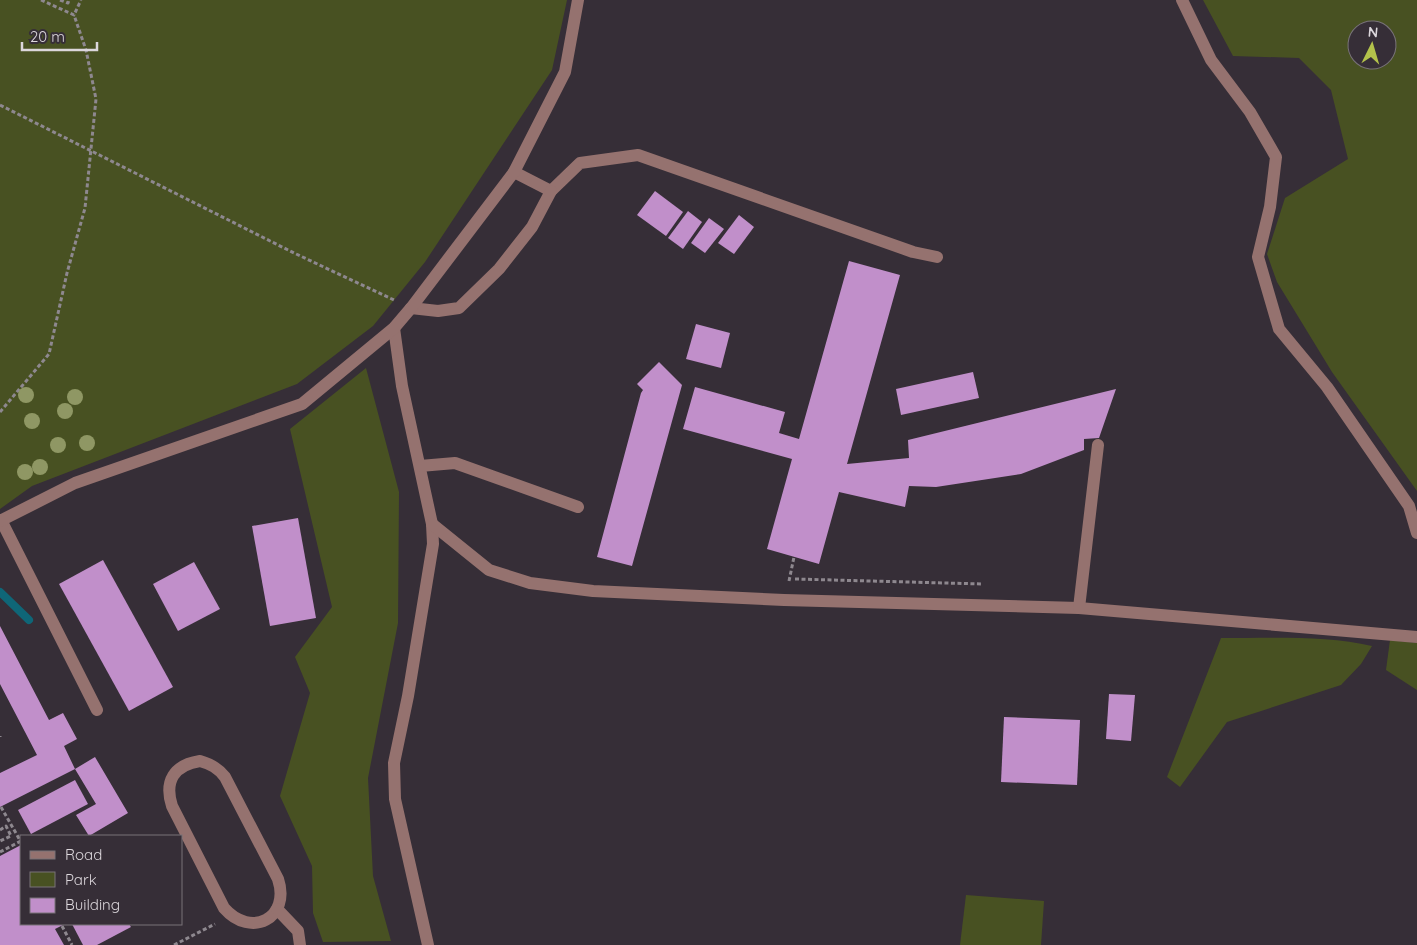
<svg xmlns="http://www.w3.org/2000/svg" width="1417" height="945" viewBox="0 0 1417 945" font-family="Quicksand,sans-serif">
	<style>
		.green { fill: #485122; fill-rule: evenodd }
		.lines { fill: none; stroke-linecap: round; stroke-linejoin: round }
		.stream { stroke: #0f6677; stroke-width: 8 }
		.building { fill: #c18fca }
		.path { stroke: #8e888f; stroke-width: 3; stroke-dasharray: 4 2.5; stroke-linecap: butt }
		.minor { stroke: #95726f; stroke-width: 12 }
		.tree { fill: #8f9764 }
	</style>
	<rect width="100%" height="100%" fill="#362e37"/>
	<g class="green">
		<path d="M0,0H567L552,70L425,262L373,326L297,384L32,486L0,509Z"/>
		<path d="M1203,0H1417V491L1332,372L1277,282L1267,254L1285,198L1348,159L1331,90L1299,58L1233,56ZM1357,30H1387V60H1357Z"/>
		<path d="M366,368L399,492L398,623L368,778L373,876L391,941L323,942L313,913L312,866L280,796L310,693L295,657L332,607L290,429Z"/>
		<path d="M1221,638C1268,638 1327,635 1372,646L1361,664L1341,685L1227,722L1180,787L1167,777Z"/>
		<path d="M1390,640L1417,643V690L1386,670Z"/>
		<path d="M966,895L1044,901L1041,945H960Z"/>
	</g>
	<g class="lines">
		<path class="stream" d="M0,592L29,620"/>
	</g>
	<g class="building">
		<path d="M655,191L683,212L666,236L637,215Z"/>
		<path d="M688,211L702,222L683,249L668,238Z"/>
		<path d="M739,215L754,227L734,254L718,243Z"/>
		<path d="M709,218L724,229L705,253L691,243Z"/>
		<path d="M849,261L900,275L847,464L909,458L908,440L1116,389L1099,438L1084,439V450L1021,474L936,487L909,486L905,507L839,492L819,564L767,549L792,459L683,429L695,387L785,412L779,433L799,439Z"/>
		<path d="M696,324L730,333L721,368L686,359Z"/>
		<path d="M659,362L682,385L632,566L597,557L641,393L643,390L637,384Z"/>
		<path d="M973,372L979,398L901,415L896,389Z"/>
		<path d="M298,518L316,618L270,626L252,526Z"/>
		<path d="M103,560L173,687L129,711L59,584Z"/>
		<path d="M194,562L220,609L178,631L153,584Z"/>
		<path d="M0,626L49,720L63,713L77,739L64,746L75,769L0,807V773L37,755L0,684Z"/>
		<path d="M1109,694L1135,695L1131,741L1106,739Z"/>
		<path d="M1004,717L1080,720L1077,785L1001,782Z"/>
		<path d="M95,757L128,813L89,836L76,815L96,804L75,769Z"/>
		<path d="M75,780L88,804L31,834L18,810Z"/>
		<path d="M21,845V924H65L55,929L64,945H0V856Z"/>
		<path d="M72,924H129L131,927L97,945H83Z"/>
	</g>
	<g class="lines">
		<g class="path">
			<path d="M41,0L74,15L81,0"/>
			<path d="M60,0L68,3L69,0"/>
			<path d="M0,105L294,253L394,300"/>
			<path d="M0,412L49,354L67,273L85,208L96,99L86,50L74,15"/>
			<path d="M795,579L983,584"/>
			<path d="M789,581L794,557"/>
			<path d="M0,736V737"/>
			<path d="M1,807L21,842"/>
			<path d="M0,830L6,826L11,836L0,841"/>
			<path d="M0,852L21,841"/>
			<path d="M62,926L72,945"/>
			<path d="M174,945L215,924"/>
		</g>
		<g class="minor">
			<path d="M1182,0L1211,60L1250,112L1276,157L1270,207L1258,257L1279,329L1327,387L1409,506L1417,533"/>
			<path d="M514,172L551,191L580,163L638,155L913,252L937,257"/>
			<path d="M411,308L438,311L459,308L499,269L532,227L551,191"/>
			<path d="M394,328L402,386L432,524L433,544L408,696L394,763L395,799L428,945"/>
			<path d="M420,466L455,463L578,507"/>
			<path d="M1,520L97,710"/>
			<path d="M0,521L75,483L302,404L394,328L411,308L514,172L565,72L578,0"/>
			<path d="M432,524L489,570L530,583L593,591L784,600L1079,608L1417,637"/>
			<path d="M1079,608L1098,445"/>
			<path d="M200,761C211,764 218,768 225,777L278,879C291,918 251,939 224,908L172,806C164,781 174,765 200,761Z"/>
			<path d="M277,909L298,931L300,945"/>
		</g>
	</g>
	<g class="tree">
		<circle cx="26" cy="395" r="8"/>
		<circle cx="75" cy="397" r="8"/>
		<circle cx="65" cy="411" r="8"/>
		<circle cx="32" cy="421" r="8"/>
		<circle cx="87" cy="443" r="8"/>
		<circle cx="58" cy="445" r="8"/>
		<circle cx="40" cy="467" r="8"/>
		<circle cx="25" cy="472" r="8"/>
	</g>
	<rect x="20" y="835" width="162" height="90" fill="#362e37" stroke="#787279"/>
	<rect x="30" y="851" width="25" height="8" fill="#95726f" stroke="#787279"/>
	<text x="65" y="860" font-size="15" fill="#dcd7dc">Road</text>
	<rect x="30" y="872" width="25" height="15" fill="#485122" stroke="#787279"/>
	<text x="65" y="885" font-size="15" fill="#dcd7dc">Park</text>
	<rect x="30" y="898" width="25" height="15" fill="#c18fca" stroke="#787279"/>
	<text x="65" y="910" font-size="15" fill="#dcd7dc">Building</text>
	<g transform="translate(1372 45) rotate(5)"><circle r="24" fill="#362e37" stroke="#787279"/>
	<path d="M0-4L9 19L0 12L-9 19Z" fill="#b3c24b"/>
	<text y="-8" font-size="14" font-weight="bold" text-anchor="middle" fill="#dcd7dc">N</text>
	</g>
	<path d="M22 42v8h75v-8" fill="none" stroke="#dcd7dc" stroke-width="2.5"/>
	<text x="30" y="42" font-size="15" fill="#dcd7dc" stroke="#362e37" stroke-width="4" paint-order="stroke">20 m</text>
</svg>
